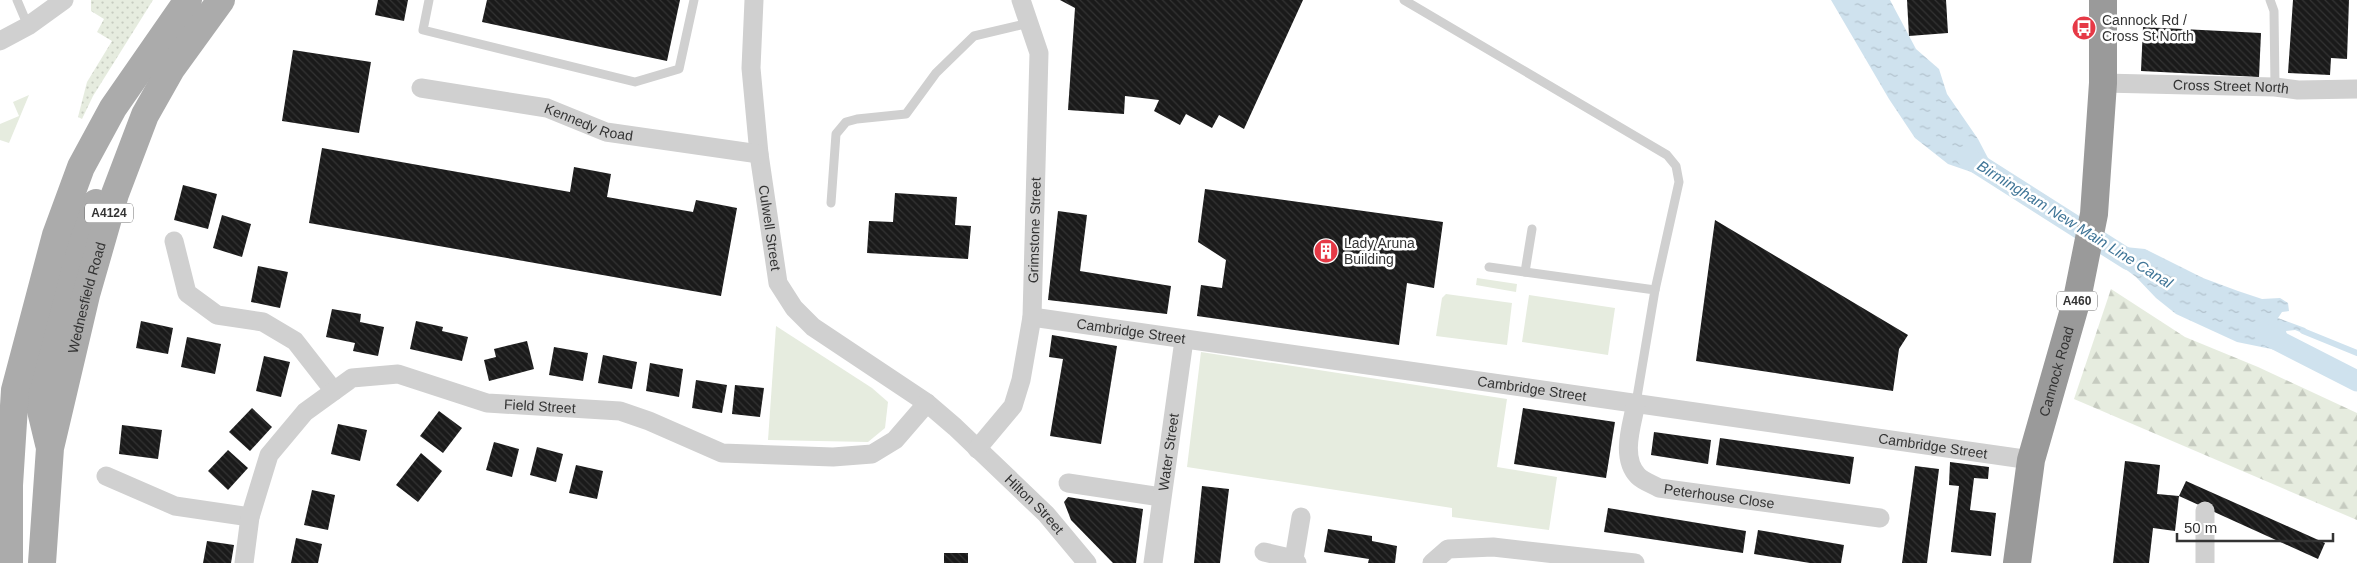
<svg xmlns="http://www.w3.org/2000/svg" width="2357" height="563" viewBox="0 0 2357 563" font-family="Helvetica,sans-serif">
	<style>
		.green { fill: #e6ecdf }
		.forest { fill: url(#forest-firs) }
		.garden { fill: url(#garden-dots) }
		.water { fill: url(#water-ripples) }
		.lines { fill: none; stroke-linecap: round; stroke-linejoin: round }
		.stream { stroke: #cfe2ee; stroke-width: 6 }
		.canal { stroke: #cfe2ee; stroke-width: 21 }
		.building { fill: url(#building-back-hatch) }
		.lane { stroke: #d0d0d0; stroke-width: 9 }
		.street { stroke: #d0d0d0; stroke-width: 19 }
		.primary { stroke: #ababab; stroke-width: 28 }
		.highway { stroke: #9a9a9a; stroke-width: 28 }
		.labels { text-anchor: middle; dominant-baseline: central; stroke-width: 5; stroke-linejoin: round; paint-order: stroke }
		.shield { fill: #fff; stroke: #707070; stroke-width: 1 }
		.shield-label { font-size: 12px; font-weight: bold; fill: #333 }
		.poi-label { font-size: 14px; fill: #333; stroke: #fff; text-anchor: start }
		.street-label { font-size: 14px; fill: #333; stroke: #fff }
		.water-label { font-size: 15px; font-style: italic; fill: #3f7597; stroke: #fff }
	</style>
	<defs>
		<pattern id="forest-firs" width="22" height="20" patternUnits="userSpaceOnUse" patternTransform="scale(1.25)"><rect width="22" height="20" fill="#e6ecdf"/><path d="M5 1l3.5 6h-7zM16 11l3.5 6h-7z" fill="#c6cbc0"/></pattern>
		<pattern id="garden-dots" width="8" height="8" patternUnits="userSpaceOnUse" patternTransform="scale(1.25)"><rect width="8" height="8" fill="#e6ecdf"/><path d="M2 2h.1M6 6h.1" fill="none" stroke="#c6cbc0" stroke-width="1.8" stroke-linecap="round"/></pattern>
		<pattern id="water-ripples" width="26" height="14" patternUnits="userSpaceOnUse" patternTransform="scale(1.25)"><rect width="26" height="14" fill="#cfe2ee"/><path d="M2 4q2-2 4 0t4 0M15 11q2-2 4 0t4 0" fill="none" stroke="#b2c2cd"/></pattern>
		<pattern id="building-back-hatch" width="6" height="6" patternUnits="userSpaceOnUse" patternTransform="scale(1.25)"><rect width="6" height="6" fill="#1a1a1a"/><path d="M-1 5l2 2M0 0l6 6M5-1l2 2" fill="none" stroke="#333"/></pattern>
	</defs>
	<rect width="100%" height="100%" fill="#fff"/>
	<g class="green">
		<path d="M29,95L9,143L0,140V124L19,116L13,102Z"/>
		<path d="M1477,278L1517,284L1516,292L1476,285Z"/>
		<path d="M1446,294L1512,303L1507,345L1436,336L1442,298Z"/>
		<path d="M1529,295L1615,308L1608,355L1522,342Z"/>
		<path d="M776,326L872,388L888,402L885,428L868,442L768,440Z"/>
		<path d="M1201,352L1507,399L1497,467L1557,477L1549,530L1452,517V508L1187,467Z"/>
	</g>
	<path class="forest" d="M2111,289L2185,337L2258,367L2357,413V520L2074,399Z"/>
	<path class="garden" d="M91,0H153L93,96L82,119L78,117L87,82L112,41L97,32L104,19L91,11Z"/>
	<g class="water">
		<path d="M1831,0H1890L1916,49L1939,69L1947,94L1978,139L1989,160V172L1977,174L1948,164L1915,138L1889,99Z"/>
		<path d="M2105,245L2145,249L2203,278L2238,291L2262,299L2280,298L2288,303L2289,311L2282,312L2278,318L2305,328L2313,337L2295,330L2286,331L2290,347L2276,350L2237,342L2176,314L2156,298L2136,277L2116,262Z"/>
	</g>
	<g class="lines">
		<path class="stream" d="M2303,331L2357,353"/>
		<g class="canal">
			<path d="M1967,157L2129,260"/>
			<path d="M2265,334L2357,381"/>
		</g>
	</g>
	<g class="building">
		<path d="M378,0H408L404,21L375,15Z"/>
		<path d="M487,0H680L667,61L482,22Z"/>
		<path d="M1060,0H1303L1244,129L1219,115L1212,128L1186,114L1180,125L1154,111L1159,100L1125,96L1124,114L1068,110L1075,8Z"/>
		<path d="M1907,0H1946L1948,33L1909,36Z"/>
		<path d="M2293,0H2349L2347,59L2331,58L2330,75L2288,73Z"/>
		<path d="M2143,27L2261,33L2259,77L2141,71Z"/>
		<path d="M293,50L371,62L359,133L282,121Z"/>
		<path d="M322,148L570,192L574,167L611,174L607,197L693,212L696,200L737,208L721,296L309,223Z"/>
		<path d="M183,185L217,194L208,229L174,220Z"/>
		<path d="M1205,189L1443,222L1434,288L1407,283L1399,345L1197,316L1201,285L1222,288L1226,260L1198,242Z"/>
		<path d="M895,193L957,197L955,225L971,226L968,259L867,253L869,221L893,222Z"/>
		<path d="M1058,211L1087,215L1080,271L1171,286L1167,314L1048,300Z"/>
		<path d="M222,215L251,224L242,257L213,248Z"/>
		<path d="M1715,220L1908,335L1899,349L1893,391L1696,361Z"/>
		<path d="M258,266L288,272L280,308L251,302Z"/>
		<path d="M332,309L361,314L360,322L384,327L378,356L353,351L355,343L326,337Z"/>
		<path d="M141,321L173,328L168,354L136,348Z"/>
		<path d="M416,321L443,327L442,331L468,337L462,361L410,349Z"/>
		<path d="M1052,335L1117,346L1101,444L1050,436L1063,359L1049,357Z"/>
		<path d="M187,337L221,344L215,374L181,367Z"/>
		<path d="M527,341L534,369L489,381L484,360L496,357L494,349Z"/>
		<path d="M554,347L588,353L583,381L549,375Z"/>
		<path d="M603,355L637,362L632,389L598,383Z"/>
		<path d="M264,356L290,362L281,397L256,391Z"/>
		<path d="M650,363L683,369L679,397L646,391Z"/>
		<path d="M696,380L727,385L722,413L692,408Z"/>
		<path d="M735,385L764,388L760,417L732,414Z"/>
		<path d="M252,408L272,427L250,451L229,432Z"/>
		<path d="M1523,408L1615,422L1606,478L1514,464Z"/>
		<path d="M439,411L462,428L443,453L420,436Z"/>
		<path d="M338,424L367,430L360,461L331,454Z"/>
		<path d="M122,425L162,430L158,459L119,454Z"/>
		<path d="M1654,432L1711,440L1708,464L1651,455Z"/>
		<path d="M1720,438L1854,457L1850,484L1716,465Z"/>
		<path d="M494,442L519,449L512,477L486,470Z"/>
		<path d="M537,447L563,454L556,482L530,475Z"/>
		<path d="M228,450L248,468L228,490L208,471Z"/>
		<path d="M421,453L442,471L418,502L396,485Z"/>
		<path d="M2125,461L2160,465L2157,494L2179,496L2175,531L2153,528L2149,563H2113Z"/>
		<path d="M1950,462L1989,467L1988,479L1974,478L1970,510L1996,513L1991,556L1951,552L1959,486L1949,485Z"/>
		<path d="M576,465L603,471L597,499L569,493Z"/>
		<path d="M1915,466L1939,469L1927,563H1902Z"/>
		<path d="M2186,481L2325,543L2318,559L2179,496Z"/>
		<path d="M1202,486L1229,489L1220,563H1194Z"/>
		<path d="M312,490L335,495L328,530L304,525Z"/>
		<path d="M1068,497L1143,509L1136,563H1113L1071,520L1064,502Z"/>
		<path d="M1608,508L1746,531L1743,553L1604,532Z"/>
		<path d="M1328,529L1372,536V541L1397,546L1395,563H1368L1369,559L1324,552Z"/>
		<path d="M1758,530L1844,545L1841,563H1810L1754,554Z"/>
		<path d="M296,538L322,544L318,563H291Z"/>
		<path d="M207,541L234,545L231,563H203Z"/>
		<rect x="944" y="553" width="24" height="10"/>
	</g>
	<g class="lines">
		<g class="lane">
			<path d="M17,0L28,26"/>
			<path d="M429,0L423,30L635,82L679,69L694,0"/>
			<path d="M1404,0L1667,155L1676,166L1679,182L1655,290"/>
			<path d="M2270,0L2274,11L2275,87"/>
			<path d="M831,203L836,134L846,122L857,119L906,114L936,73L974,36L1029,23"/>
			<path d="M1489,267L1655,290L1636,403"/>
			<path d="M1525,272L1532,229"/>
		</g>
		<g class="street">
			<path id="s1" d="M754,0L751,68L759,154L778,283L794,308L813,327L927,403L955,427L1046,514L1087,563"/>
			<path d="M0,41L28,26L64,0"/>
			<path id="s2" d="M2103,83L2275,87L2298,90L2357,89"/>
			<path id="s3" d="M421,88L547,108L606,132L759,154"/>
			<path d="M174,241L187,293L217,315L263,322L295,341L334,391"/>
			<path id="s4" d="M1032,317L2031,460"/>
			<path id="s5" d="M1636,403C1632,425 1620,457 1638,476C1643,481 1652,484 1659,488L1880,518"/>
			<path id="s6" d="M977,449L1013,406L1021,380L1032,317L1039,53L1021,0"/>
			<path d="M106,476L175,506L250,517"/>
			<path d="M1068,483L1161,497"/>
			<path d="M2205,511V563"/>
			<path d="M1264,552L1294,559L1297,563"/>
			<path d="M1294,559L1301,517"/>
			<path id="s7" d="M244,563L250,517L269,455L305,412L352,378L398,374L487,403L620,411L649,421L722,453L833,457L872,454L895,440L927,403"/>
			<path id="s8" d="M1153,563L1184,340"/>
			<path d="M1432,563L1448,549L1493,547L1635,563"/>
		</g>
		<g class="primary">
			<path d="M49,444L37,394L75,256L96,203"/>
			<path d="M9,563V485L15,390L56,235L81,167L113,108L188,0"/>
			<path id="s9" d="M42,563L50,448L86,295L115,194L145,115L171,69L221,0"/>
		</g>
		<path class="highway" id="s10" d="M2017,563L2031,460L2077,299L2094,214L2103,83V0"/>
	</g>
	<defs>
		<symbol id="bus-disc" viewBox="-11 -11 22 22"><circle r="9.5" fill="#e63946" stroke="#fff"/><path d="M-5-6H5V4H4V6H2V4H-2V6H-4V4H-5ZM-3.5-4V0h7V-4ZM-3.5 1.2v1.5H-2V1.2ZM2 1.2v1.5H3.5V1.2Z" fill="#fff"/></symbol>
		<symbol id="building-disc" viewBox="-11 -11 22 22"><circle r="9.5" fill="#e63946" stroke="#fff"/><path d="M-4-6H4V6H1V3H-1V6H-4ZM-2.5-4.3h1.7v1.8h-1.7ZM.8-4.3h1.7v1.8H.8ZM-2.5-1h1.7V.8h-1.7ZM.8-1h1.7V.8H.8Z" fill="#fff"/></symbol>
	</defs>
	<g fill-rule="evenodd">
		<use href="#bus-disc" x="2070" y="14" width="28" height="28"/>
		<use href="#building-disc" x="1312" y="237" width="28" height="28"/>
	</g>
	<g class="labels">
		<g class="shield">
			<rect x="85" y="203.5" width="48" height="19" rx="4"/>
			<rect x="2057" y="291.5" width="40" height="19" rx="4"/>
		</g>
		<g class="shield-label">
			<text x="109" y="213">A4124</text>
			<text x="2077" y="301">A460</text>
		</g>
		<g class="poi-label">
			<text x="2102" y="20">Cannock Rd /<tspan x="2102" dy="16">Cross St North</tspan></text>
			<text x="1344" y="243">Lady Aruna<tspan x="1344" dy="16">Building</tspan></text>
		</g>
		<g class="street-label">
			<text stroke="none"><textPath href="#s2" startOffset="128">Cross Street North</textPath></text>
			<text stroke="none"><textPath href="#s3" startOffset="172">Kennedy Road</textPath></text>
			<text stroke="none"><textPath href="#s1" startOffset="229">Culwell Street</textPath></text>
			<text stroke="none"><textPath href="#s6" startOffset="234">Grimstone Street</textPath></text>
			<text stroke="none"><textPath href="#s9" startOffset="270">Wednesfield Road</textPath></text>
			<text stroke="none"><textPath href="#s4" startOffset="100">Cambridge Street</textPath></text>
			<text stroke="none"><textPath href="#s10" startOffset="196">Cannock Road</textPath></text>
			<text stroke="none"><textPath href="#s4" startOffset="505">Cambridge Street</textPath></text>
			<text stroke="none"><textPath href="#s7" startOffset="418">Field Street</textPath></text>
			<text stroke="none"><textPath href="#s4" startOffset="910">Cambridge Street</textPath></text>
			<text stroke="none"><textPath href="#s8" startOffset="112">Water Street</textPath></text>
			<text stroke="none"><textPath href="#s5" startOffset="161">Peterhouse Close</textPath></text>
			<text stroke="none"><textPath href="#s1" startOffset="626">Hilton Street</textPath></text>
		</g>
		<g class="water-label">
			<text transform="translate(2075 224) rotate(32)">Birmingham New Main Line Canal</text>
		</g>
	</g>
	<path d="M2177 533v8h156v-8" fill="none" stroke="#333333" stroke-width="2.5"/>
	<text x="2184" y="533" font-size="15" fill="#333333" stroke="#ffffff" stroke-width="4" paint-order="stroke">50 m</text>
</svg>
